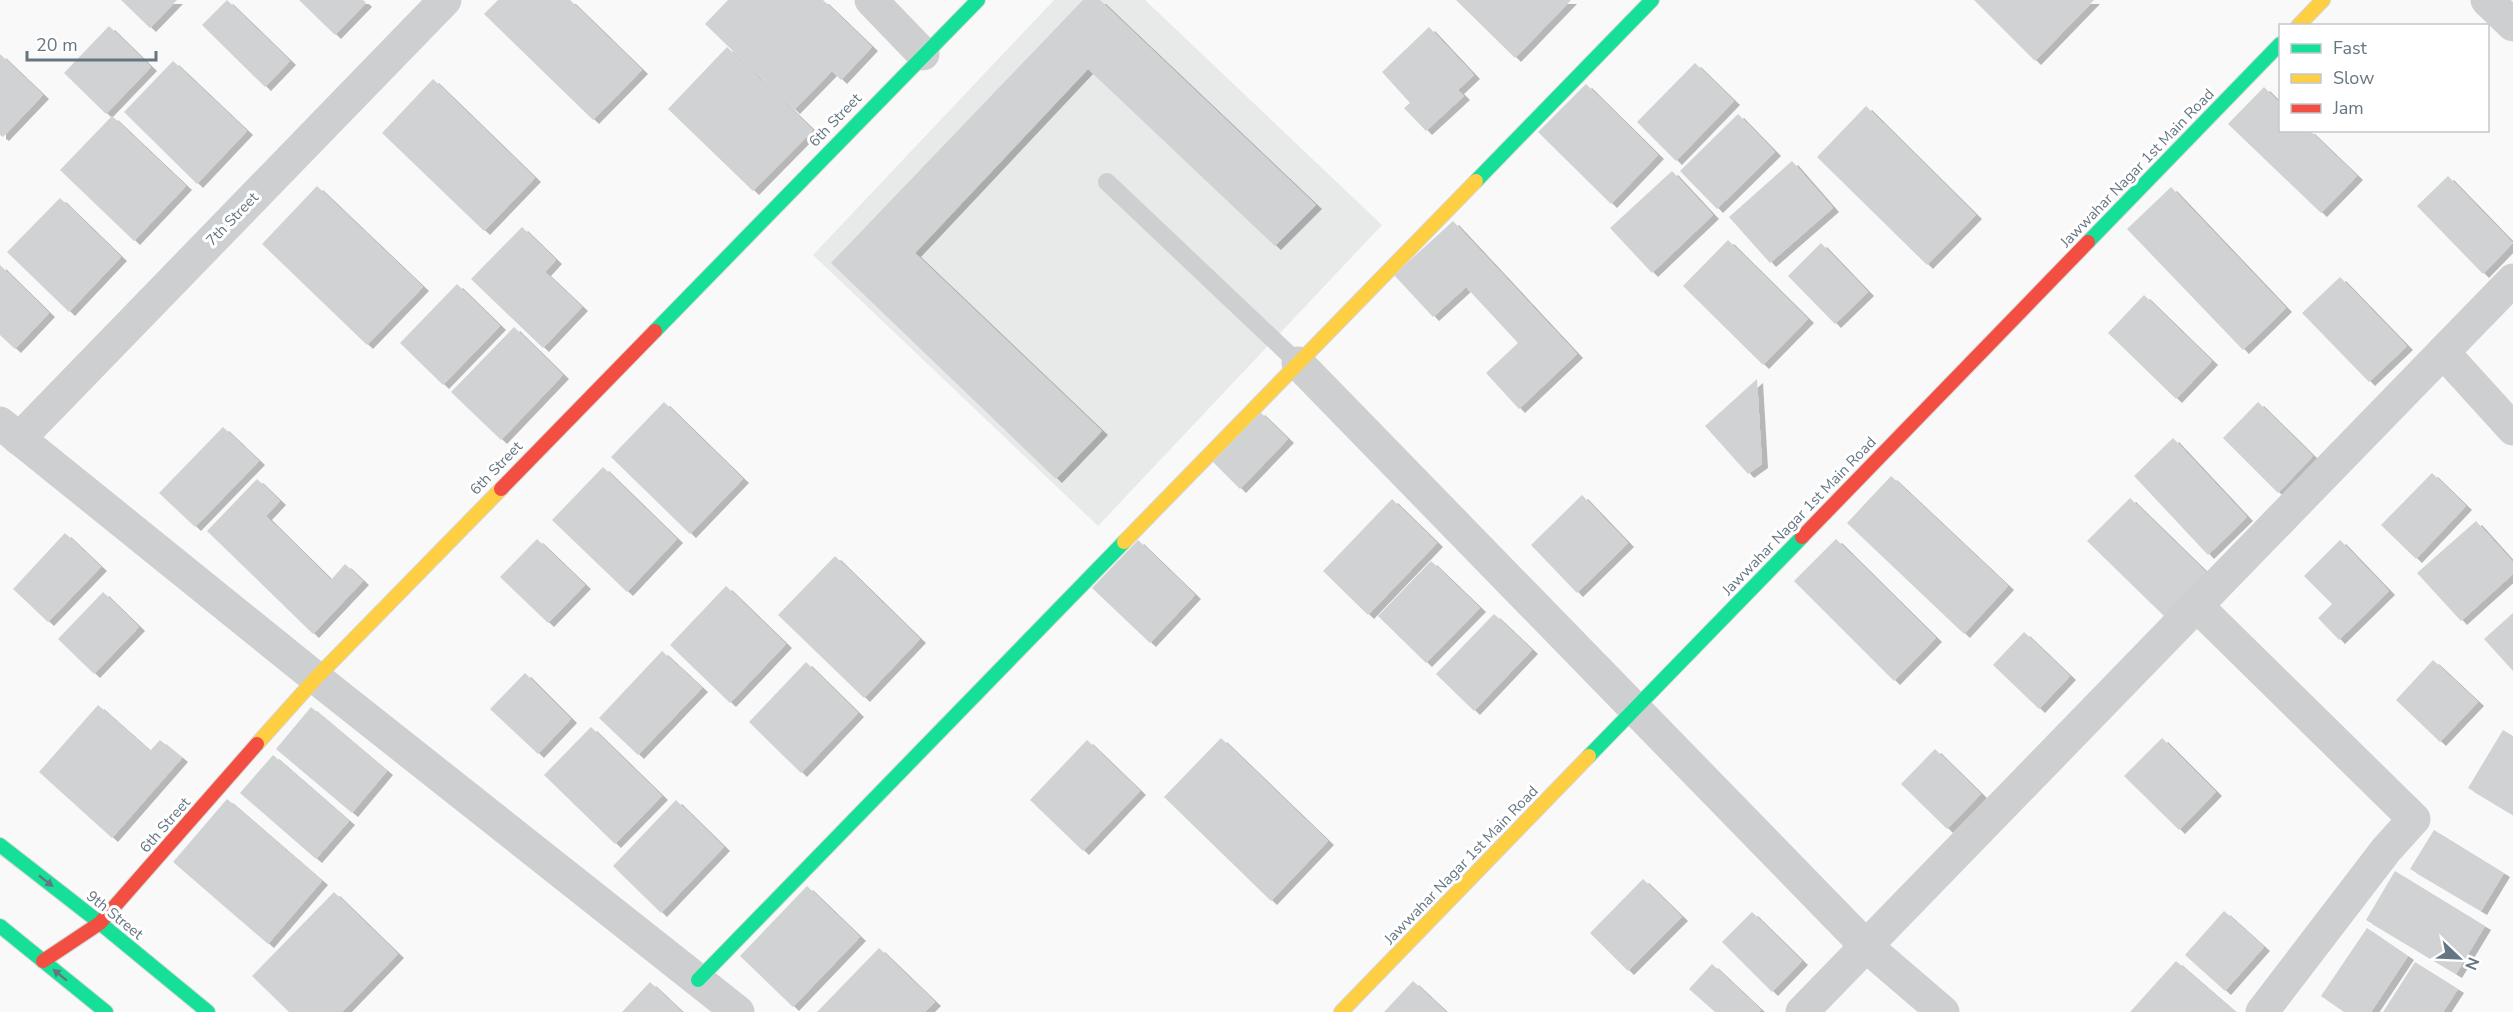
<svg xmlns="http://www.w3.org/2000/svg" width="2513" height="1012" viewBox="0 0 2513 1012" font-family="'Nunito Sans',sans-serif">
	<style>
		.built { fill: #e8e9e9 }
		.building { fill: #d0d2d3; filter: url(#shadow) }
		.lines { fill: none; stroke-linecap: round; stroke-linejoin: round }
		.fast-casing { stroke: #d5d6d7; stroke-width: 16 }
		.slow-casing { stroke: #d5d6d7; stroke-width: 16 }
		.jam-casing { stroke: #d5d6d7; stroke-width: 16 }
		.lane { stroke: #cecfd0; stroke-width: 18 }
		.street { stroke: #cecfd0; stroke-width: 33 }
		.fast { stroke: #16e098; stroke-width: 14 }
		.slow { stroke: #ffcf43; stroke-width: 14 }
		.jam { stroke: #f24e42; stroke-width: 14 }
		.oneway { fill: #657683 }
		.labels { text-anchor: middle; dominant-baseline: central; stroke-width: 6; stroke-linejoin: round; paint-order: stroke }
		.street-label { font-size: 15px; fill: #657683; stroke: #fff }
	</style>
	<defs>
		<filter id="shadow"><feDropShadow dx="6" dy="4" stdDeviation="0" flood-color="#0004"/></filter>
	</defs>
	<rect width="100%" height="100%" fill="#f9f9f9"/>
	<path class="built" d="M1054,0H1145L1382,225L1098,526L813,255Z"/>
	<g class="building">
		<path d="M121,0H177L150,28Z"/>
		<path d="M227,0L290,61L265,87L202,25Z"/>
		<path d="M299,0H363L366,3L335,35Z"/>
		<path d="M498,0H570L642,70L593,120L484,14Z"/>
		<path d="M728,0H823L872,47L841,80L832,71L794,110L705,24Z"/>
		<path d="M1083,0H1100L1316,205L1275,246L1088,69L915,253L1102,431L1056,479L831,263Z"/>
		<path d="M1456,0H1571L1515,58Z"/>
		<path d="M1974,0H2094L2035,61Z"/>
		<path d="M109,26L151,67L106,114L64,73Z"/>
		<path d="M1429,27L1474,75L1458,90L1464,96L1426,131L1404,108L1410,103L1382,72Z"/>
		<path d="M727,47L813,130L753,191L668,109Z"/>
		<path d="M0,54L43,95L3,137L0,135Z"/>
		<path d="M173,61L247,131L197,184L124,112Z"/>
		<path d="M1695,63L1734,101L1676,161L1637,122Z"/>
		<path d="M433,79L535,178L484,231L382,133Z"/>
		<path d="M1586,84L1658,155L1611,204L1538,132Z"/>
		<path d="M2264,87L2280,103V130H2309L2357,176L2321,213L2228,124Z"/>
		<path d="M1866,106L1976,215L1927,265L1817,157Z"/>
		<path d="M1738,114L1775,152L1717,209L1680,171Z"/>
		<path d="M112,116L186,186L134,241L60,170Z"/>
		<path d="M1792,161L1833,208L1770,263L1729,217Z"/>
		<path d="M1672,171L1713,215L1652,273L1610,228Z"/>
		<path d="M2448,176L2513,243L2483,274L2417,206Z"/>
		<path d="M317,186L423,287L367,345L262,244Z"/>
		<path d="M2171,187L2286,308L2243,350L2127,229Z"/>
		<path d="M60,198L121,257L69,312L7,252Z"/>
		<path d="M1453,221L1577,354L1519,409L1486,373L1518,343L1466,287L1433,317L1394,275Z"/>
		<path d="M522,227L556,260L545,272L582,307L543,348L471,279Z"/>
		<path d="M1728,240L1808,319L1763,365L1683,286Z"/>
		<path d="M1821,243L1868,292L1835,324L1788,276Z"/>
		<path d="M0,265L49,313L15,349L0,335Z"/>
		<path d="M2340,277L2407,346L2369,382L2302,313Z"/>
		<path d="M457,284L500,326L443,385L400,343Z"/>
		<path d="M2144,295L2212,361L2176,399L2108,333Z"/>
		<path d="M514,327L563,375L501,440L451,392Z"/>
		<path d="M1757,379L1762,464L1748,474L1705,426Z"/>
		<path d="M664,402L743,479L690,534L611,457Z"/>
		<path d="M2258,402L2313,456L2278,493L2223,438Z"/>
		<path d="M1259,411L1288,439L1240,489L1212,461Z"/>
		<path d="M223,427L259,461L195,527L159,493Z"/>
		<path d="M2173,438L2247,517L2208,555L2134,476Z"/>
		<path d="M603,467L677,539L627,592L552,520Z"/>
		<path d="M2432,473L2466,506L2416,559L2381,525Z"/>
		<path d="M1891,476L2008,586L1964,634L1847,523Z"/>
		<path d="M257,479L280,501L266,516L331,580L345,564L363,581L313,634L207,531Z"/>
		<path d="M1582,495L1628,543L1577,593L1531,545Z"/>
		<path d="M2130,498L2207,573L2164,616L2087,541Z"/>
		<path d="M1392,499L1437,543L1368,615L1323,571Z"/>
		<path d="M2476,521L2513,562V574L2461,621L2417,573Z"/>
		<path d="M65,533L101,567L48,622L13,589Z"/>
		<path d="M537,539L585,585L548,623L500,577Z"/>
		<path d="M1836,539L1936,638L1894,681L1794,581Z"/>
		<path d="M1138,540L1195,595L1150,643L1092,588Z"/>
		<path d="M2340,540L2389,591L2339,640L2318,618L2332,604L2304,576Z"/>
		<path d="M835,556L920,639L864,698L778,615Z"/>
		<path d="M1431,561L1480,608L1426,663L1378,616Z"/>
		<path d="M726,586L786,644L730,703L670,645Z"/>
		<path d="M103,592L139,627L94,674L58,639Z"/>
		<path d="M2513,613V671L2484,639Z"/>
		<path d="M1494,614L1532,650L1474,711L1436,674Z"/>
		<path d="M2024,632L2070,676L2039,709L1993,665Z"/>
		<path d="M662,651L702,688L638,755L599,718Z"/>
		<path d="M2433,660L2478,702L2440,742L2396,700Z"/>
		<path d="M806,662L858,713L801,773L749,722Z"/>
		<path d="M525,673L571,719L538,754L490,709Z"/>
		<path d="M98,705L150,751L160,740L182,758L112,838L39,772Z"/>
		<path d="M311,707L387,771L352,813L276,749Z"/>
		<path d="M591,727L662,796L615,844L544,775Z"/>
		<path d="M2503,730L2513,736V815L2468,788Z"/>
		<path d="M1221,738L1328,841L1271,901L1164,797Z"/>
		<path d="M2162,738L2216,792L2179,830L2124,776Z"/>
		<path d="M1087,740L1140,791L1083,851L1030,800Z"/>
		<path d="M1935,749L1981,794L1947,829L1901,784Z"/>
		<path d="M273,755L349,821L316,859L240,793Z"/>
		<path d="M227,799L322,881L268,944L173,862Z"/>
		<path d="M676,800L724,847L661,913L613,866Z"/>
		<path d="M2434,830L2504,873L2481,911L2410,869Z"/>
		<path d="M2395,871L2485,926L2456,974L2366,920Z"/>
		<path d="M1643,879L1682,917L1628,971L1590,933Z"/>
		<path d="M807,886L860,937L793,1007L740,956Z"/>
		<path d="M334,892L398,954L342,1012H289L252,976Z"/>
		<path d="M2224,911L2264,947L2225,991L2185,955Z"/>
		<path d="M1752,912L1802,961L1772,992L1722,942Z"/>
		<path d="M2367,928L2408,956L2371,1012H2344L2321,996Z"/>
		<path d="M879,948L935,1002L925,1012H817Z"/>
		<path d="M2176,961L2235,1012H2130Z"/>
		<path d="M2415,962L2458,989L2443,1012H2383Z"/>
		<path d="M1712,964L1761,1010L1759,1012H1715L1689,989Z"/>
		<path d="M1413,981L1446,1012H1384Z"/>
		<path d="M650,982L682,1012H622Z"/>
	</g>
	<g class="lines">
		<defs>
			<g id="fast">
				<path d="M1476,181L1652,0"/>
				<path d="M2088,242L2280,44"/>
				<path d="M655,331L978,0"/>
				<path d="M1589,756L1802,537"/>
				<path d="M0,845L95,919L208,1012"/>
				<path d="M0,926L106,1012"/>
				<path d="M698,980L1124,542"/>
			</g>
			<g id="slow">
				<path d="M2298,26L2323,0"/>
				<path d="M1124,542L1476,181"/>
				<path d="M257,744L316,678L501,489"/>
				<path d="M1341,1012L1589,756"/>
			</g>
			<g id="jam">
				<path d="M501,489L655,331"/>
				<path d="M1802,537L2088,242"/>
				<path d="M43,961L100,923L257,744"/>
			</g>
		</defs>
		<use href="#fast" class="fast-casing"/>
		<use href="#slow" class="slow-casing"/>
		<use href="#jam" class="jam-casing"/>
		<path class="lane" d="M1107,182L1298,363"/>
		<g class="street">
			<path d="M871,0L923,54"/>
			<path d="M2487,0L2513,25"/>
			<path d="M2443,352L2513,429"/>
			<path d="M1298,363L1866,946L1943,1012"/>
			<path d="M0,423L316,678L738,1012"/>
			<path d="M19,439L445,0"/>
			<path d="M2197,606L2414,819L2386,850L2262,1012"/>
			<path d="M1802,1012L2513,280"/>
		</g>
		<use href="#fast" class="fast"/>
		<use href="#slow" class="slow"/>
		<use href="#jam" class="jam"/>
	</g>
	<defs><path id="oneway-solid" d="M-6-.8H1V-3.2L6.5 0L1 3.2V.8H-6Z" transform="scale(1.5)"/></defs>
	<g class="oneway">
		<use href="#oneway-solid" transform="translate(46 881) rotate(38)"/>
		<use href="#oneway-solid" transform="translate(60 975) rotate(-141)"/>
	</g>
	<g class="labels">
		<g class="street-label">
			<text transform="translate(835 120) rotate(-46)">6th Street</text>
			<text transform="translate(2137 168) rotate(-46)">Jawwahar Nagar 1st Main Road</text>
			<text transform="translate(232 219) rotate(-46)">7th Street</text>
			<text transform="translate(496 468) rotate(-46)">6th Street</text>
			<text transform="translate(1799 516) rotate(-46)">Jawwahar Nagar 1st Main Road</text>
			<text transform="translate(165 825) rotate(-49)">6th Street</text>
			<text transform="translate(1461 865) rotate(-46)">Jawwahar Nagar 1st Main Road</text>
			<text transform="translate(115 915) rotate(39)">9th Street</text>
		</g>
	</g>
	<rect x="2279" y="24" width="210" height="108" fill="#ffffff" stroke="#c1c8cd" stroke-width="1.5"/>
	<rect x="2291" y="44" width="30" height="9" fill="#16e098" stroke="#c1c8cd" stroke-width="1.5"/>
	<text x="2333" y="54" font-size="18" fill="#657683">Fast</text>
	<rect x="2291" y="74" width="30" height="9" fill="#ffcf43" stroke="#c1c8cd" stroke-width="1.5"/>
	<text x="2333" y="84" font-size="18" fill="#657683">Slow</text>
	<rect x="2291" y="104" width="30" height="9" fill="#f24e42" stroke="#c1c8cd" stroke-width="1.5"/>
	<text x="2333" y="114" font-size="18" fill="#657683">Jam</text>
	<g transform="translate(2459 958) rotate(113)" stroke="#ffffff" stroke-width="4.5" paint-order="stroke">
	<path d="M0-4.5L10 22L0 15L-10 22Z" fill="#657683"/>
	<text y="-9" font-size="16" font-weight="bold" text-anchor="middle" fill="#657683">N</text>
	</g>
	<path d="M27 51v9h129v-9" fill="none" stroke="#657683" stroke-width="3"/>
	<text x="36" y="51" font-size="18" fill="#657683" stroke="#ffffff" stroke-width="4.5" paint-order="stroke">20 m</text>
</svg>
